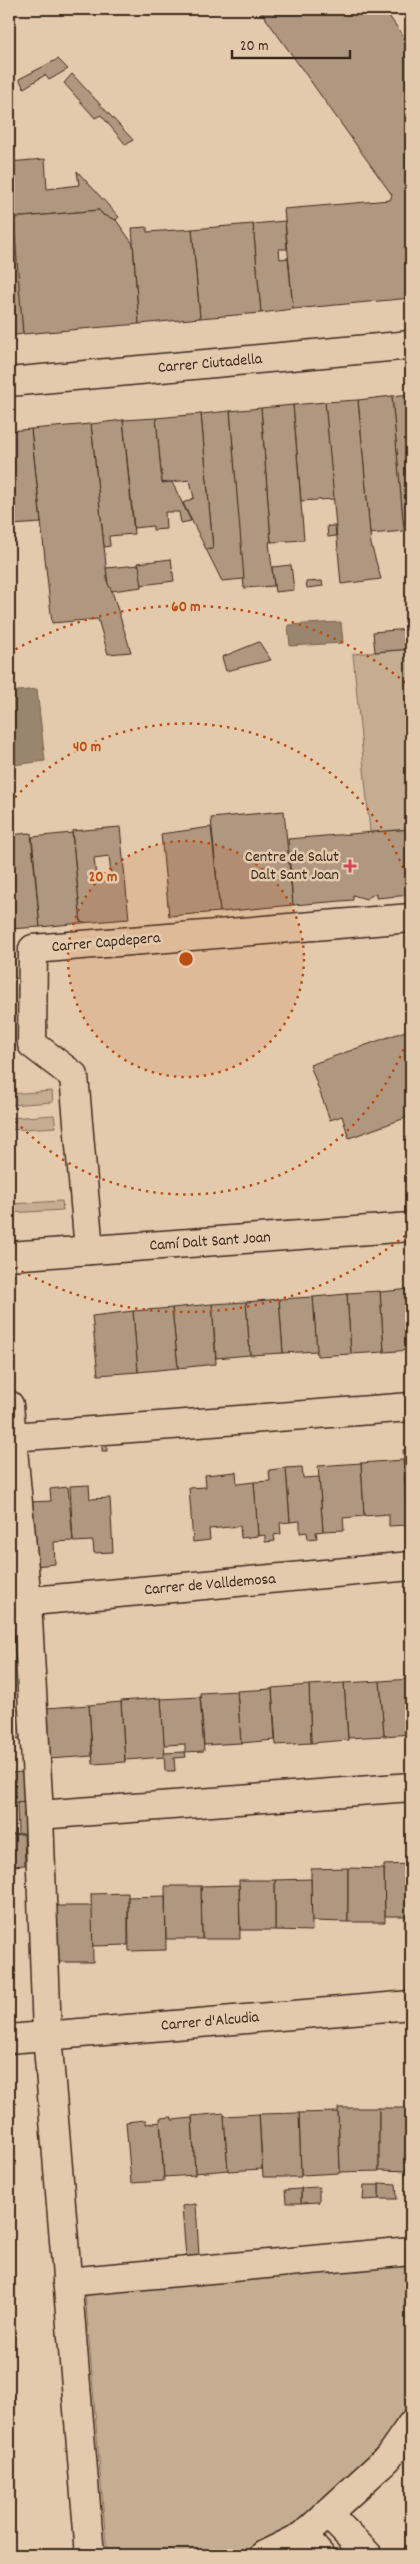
<svg xmlns="http://www.w3.org/2000/svg" width="420" height="2564" viewBox="0 0 420 2564" font-family="Dekko,sans-serif">
	<style>
		.green { fill: #c5ad92; stroke: #806c58 }
		.water { fill: #9a856e; stroke: #74614e }
		.building { fill: #b09880; stroke: #3b2a1e; fill-rule: evenodd }
		.lines { fill: none; stroke-linecap: round; stroke-linejoin: round }
		.street-casing { stroke: #3b2a1e; stroke-width: 31 }
		.secondary-casing { stroke: #3b2a1e; stroke-width: 31 }
		.street { stroke: #e4caac; stroke-width: 28 }
		.secondary { stroke: #e4caac; stroke-width: 28 }
		.ring { fill: none; stroke: #bd4d10; stroke-width: 2.5; stroke-dasharray: 2.5 5 }
		.poi-dot { fill: #d1495b; stroke: #e4caac; stroke-width: 2 }
		.labels { text-anchor: middle; dominant-baseline: central; stroke-width: 5; stroke-linejoin: round; paint-order: stroke }
		.street-label { font-size: 16px; fill: #3b2a1e; stroke: #e4caac }
		.poi-label { font-size: 16px; fill: #3b2a1e; stroke: #e4caac; text-anchor: end }
		.centre { fill: #bd4d10; stroke: #e4caac; stroke-width: 2.5 }
		.ring-label { font-size: 15px; text-anchor: middle; font-weight: bold; fill: #bd4d10; stroke: #e4caac; stroke-width: 5; stroke-linejoin: round; paint-order: stroke }
	</style>
	<rect width="100%" height="100%" fill="#e4caac"/>
	<filter id="ink" filterUnits="userSpaceOnUse"><feTurbulence type="fractalNoise" baseFrequency=".02" numOctaves="2"/><feDisplacementMap in="SourceGraphic" scale="10" xChannelSelector="R" yChannelSelector="G"/><feConvolveMatrix kernelMatrix="1 2 1 2 8 2 1 2 1" color-interpolation-filters="sRGB"/></filter>
	<g filter="url(#ink)">
		<g class="green">
			<path d="M411,649V829L370,832L353,654Z"/>
			<path d="M52,1091L53,1102L9,1105V1094Z"/>
			<path d="M54,1115L56,1127L9,1130V1118Z"/>
			<path d="M62,1201L63,1210L9,1213V1204Z"/>
			<path d="M411,2263V2400L369,2459L311,2514L240,2555H107L85,2293Z"/>
		</g>
		<g class="water">
			<path d="M341,622L343,643L290,646L288,625Z"/>
			<path d="M37,689L45,761L13,765L9,733V692Z"/>
		</g>
		<g class="building">
			<path d="M259,9H384L411,47V298L293,309L284,209L390,200L392,195Z"/>
			<path d="M58,59L68,69L49,80L45,75L24,88L19,79Z"/>
			<path d="M72,74L133,140L126,145L101,115L95,118L64,83Z"/>
			<path d="M45,159L47,189L79,185L77,171L119,217L116,220L103,215L99,210L12,218L9,162Z"/>
			<path d="M99,210L103,215L116,220L133,244L139,324L23,334L12,218Z"/>
			<path d="M285,221L287,249H279L280,259L288,258L293,309L261,313L253,224Z"/>
			<path d="M9,223H14L23,334L9,336Z"/>
			<path d="M253,224L261,313L200,318L192,229Z"/>
			<path d="M147,227V232L192,229L200,318L139,324L132,228Z"/>
			<path d="M411,394V522L403,523L392,396Z"/>
			<path d="M392,396L404,531L370,534L358,400Z"/>
			<path d="M358,400L371,544L381,579L341,584L325,402Z"/>
			<path d="M325,402L334,499L301,501L293,405Z"/>
			<path d="M293,405L304,540L271,542L261,408Z"/>
			<path d="M261,408L271,542H269L274,586L244,588L230,411Z"/>
			<path d="M230,411L244,579L222,581L206,549H213L201,414Z"/>
			<path d="M201,414L213,549H206L183,503L194,498L190,480L162,483L156,418Z"/>
			<path d="M156,418L162,483L172,482L191,521L181,523L179,512H165L166,529L153,530V526L134,528L123,420Z"/>
			<path d="M123,420L134,534L109,536L110,546L104,547L91,424Z"/>
			<path d="M91,424L108,584L111,588L131,652L108,654L98,619L52,623L31,429Z"/>
			<path d="M31,429L41,523L12,525L14,542L9,543V431Z"/>
			<path d="M327,526H335L336,536L328,537Z"/>
			<path d="M171,559L174,581L141,585L138,563Z"/>
			<path d="M139,565L142,587L112,591L108,584L106,568Z"/>
			<path d="M291,565L294,590L275,592L272,567Z"/>
			<path d="M322,581L323,586L307,588L306,582Z"/>
			<path d="M409,629L411,649L375,652L373,632Z"/>
			<path d="M259,642L271,660L226,671L222,657Z"/>
			<path d="M284,811L293,905L220,912L211,818Z"/>
			<path d="M120,827L129,919L81,923L72,831ZM109,856L111,875L96,877L94,858Z"/>
			<path d="M211,827L220,912L169,916L161,834Z"/>
			<path d="M411,829V895L376,898V893L366,899L353,895V900L293,905L288,839Z"/>
			<path d="M31,833L40,927L9,929V835Z"/>
			<path d="M72,833L81,923L40,927L32,837Z"/>
			<path d="M411,1029V1116L349,1138L342,1116L330,1120L310,1065Z"/>
			<path d="M411,1289V1350L384,1352L380,1292Z"/>
			<path d="M380,1291L384,1352L351,1354L347,1293Z"/>
			<path d="M347,1294L351,1354L317,1356L313,1297Z"/>
			<path d="M313,1297L317,1351L283,1353L279,1299Z"/>
			<path d="M279,1299L283,1353L250,1355L246,1302Z"/>
			<path d="M246,1302L250,1355L216,1358L212,1304Z"/>
			<path d="M212,1304L216,1364L178,1368L172,1308Z"/>
			<path d="M172,1308L178,1368L138,1372L133,1311Z"/>
			<path d="M133,1311L138,1372L98,1375L92,1316Z"/>
			<path d="M107,1445V1451H102V1446Z"/>
			<path d="M411,1449V1526H409L403,1450Z"/>
			<path d="M403,1460L408,1525L389,1526V1514L364,1516L361,1463Z"/>
			<path d="M361,1463L364,1516L343,1518L344,1530L323,1531L318,1466Z"/>
			<path d="M302,1467L303,1478L319,1477L323,1531L316,1532L317,1538L308,1539L307,1532L300,1533V1521L290,1522L286,1468Z"/>
			<path d="M286,1468L290,1522L280,1523L281,1534L274,1535L275,1541L265,1542V1535L258,1536L254,1482L270,1481L269,1470Z"/>
			<path d="M236,1472L237,1484L254,1482L258,1536L241,1538L240,1526L209,1529L210,1540L193,1542L189,1488L206,1487L205,1475Z"/>
			<path d="M89,1485L90,1499L110,1498L113,1552L94,1553L93,1541L73,1542L70,1486Z"/>
			<path d="M68,1487L73,1541L54,1542L55,1564L35,1566L31,1502L51,1501L50,1489Z"/>
			<path d="M411,1679V1734L384,1736L380,1681Z"/>
			<path d="M380,1681L384,1736L348,1738L344,1683Z"/>
			<path d="M344,1683L348,1740L311,1743L309,1685Z"/>
			<path d="M309,1685L311,1743L276,1745L272,1688Z"/>
			<path d="M272,1689L275,1740L241,1743L237,1691Z"/>
			<path d="M237,1691L241,1743L204,1745L200,1693Z"/>
			<path d="M200,1697L204,1751L185,1752V1744L164,1745L161,1699Z"/>
			<path d="M161,1698L165,1757L125,1760L121,1701Z"/>
			<path d="M121,1702L125,1762L93,1764L89,1705Z"/>
			<path d="M89,1705L92,1756L49,1759L46,1708Z"/>
			<path d="M22,1708L24,1738L11,1739L9,1709Z"/>
			<path d="M185,1752L186,1757L174,1758L175,1771H165L164,1753Z"/>
			<path d="M25,1772L26,1801L9,1803V1773Z"/>
			<path d="M26,1801L28,1834H18L17,1802Z"/>
			<path d="M24,1834L25,1865L12,1866V1858H9V1835Z"/>
			<path d="M411,1864V1916H385L384,1865Z"/>
			<path d="M348,1868V1922L311,1921V1869Z"/>
			<path d="M348,1868L384,1869L385,1922H348Z"/>
			<path d="M311,1879L312,1931L275,1930V1880Z"/>
			<path d="M239,1880H275V1930H240Z"/>
			<path d="M239,1885L240,1939H202L201,1886Z"/>
			<path d="M165,1886H201L202,1939H166Z"/>
			<path d="M128,1893V1945L92,1946L91,1894Z"/>
			<path d="M165,1896L166,1950L129,1951L128,1897Z"/>
			<path d="M56,1906H92L93,1962H57Z"/>
			<path d="M338,2108H379V2171L340,2172Z"/>
			<path d="M379,2108H411V2171L379,2170Z"/>
			<path d="M338,2112L340,2173L301,2175L299,2113Z"/>
			<path d="M224,2113L228,2170L195,2173L192,2116Z"/>
			<path d="M299,2113L301,2177H263L259,2114Z"/>
			<path d="M259,2114L262,2169L228,2171L224,2116Z"/>
			<path d="M172,2117V2120L192,2118L195,2175L164,2177L160,2118Z"/>
			<path d="M146,2120V2124L160,2122L164,2181L131,2183L126,2122Z"/>
			<path d="M379,2183L396,2184L397,2199H379Z"/>
			<path d="M364,2185H379V2199L363,2200Z"/>
			<path d="M319,2187V2202L301,2203V2188Z"/>
			<path d="M301,2189V2203H286L285,2190Z"/>
			<path d="M196,2204L199,2256L186,2257L182,2206Z"/>
			<path d="M9,2381L16,2406L9,2408Z"/>
			<path d="M411,2541V2555H400L406,2550L404,2548Z"/>
		</g>
		<g class="lines">
			<defs>
				<g id="street">
					<path d="M89,1250L74,1076L32,1044L33,949L411,918"/>
					<path d="M9,1256L411,1227"/>
					<path d="M9,1405L27,1602L39,1815L47,2035L90,2555"/>
					<path d="M12,1437L411,1407"/>
					<path d="M10,1603L411,1566"/>
					<path d="M39,1815L411,1787"/>
					<path d="M9,2039L411,2005"/>
					<path d="M67,2282L411,2251"/>
					<path d="M327,2513L368,2555"/>
					<path d="M303,2536L320,2555"/>
					<path d="M264,2555L303,2536L388,2458L411,2425"/>
				</g>
				<path id="secondary" d="M9,382L411,345"/>
			</defs>
			<use href="#street" class="street-casing"/>
			<use href="#secondary" class="secondary-casing"/>
			<use href="#street" class="street"/>
			<use href="#secondary" class="secondary"/>
		</g>
	</g>
	<circle cx="186" cy="959" r="118" fill="#bd4d10" fill-opacity=".12"/>
	<g class="ring">
		<circle cx="186" cy="959" r="118"/>
		<path d="M411 1028A235 235 0 0 1 10 1115M10 803A235 235 0 0 1 411 890"/>
		<path d="M411 1231A353 353 0 0 1 10 1265M9 653A353 353 0 0 1 411 687"/>
	</g>
	<path class="poi-dot" d="M347.5 858.5h5v5h5v5h-5v5h-5v-5h-5v-5h5z"/>
	<g class="labels">
		<g class="street-label">
			<text transform="translate(210 364) rotate(-5)">Carrer Ciutadella</text>
			<text transform="translate(106 943) rotate(-5)">Carrer Capdepera</text>
			<text transform="translate(210 1242) rotate(-4)">Camí Dalt Sant Joan</text>
			<text transform="translate(210 1585) rotate(-5)">Carrer de Valldemosa</text>
			<text transform="translate(210 2022) rotate(-5)">Carrer d'Alcudia</text>
		</g>
		<g class="poi-label">
			<text x="339" y="857">Centre de Salut<tspan x="339" dy="18">Dalt Sant Joan</tspan></text>
		</g>
	</g>
	<circle cx="186" cy="959" r="8" class="centre"/>
	<g class="ring-label">
		<text x="186" y="611">60 m</text>
		<text x="87" y="751">40 m</text>
		<text x="103" y="881">20 m</text>
	</g>
	<rect width="420" height="2564" fill="none" stroke="#e4caac" stroke-width="30"/>
	<rect x="15" y="15" width="390" height="2534" fill="none" stroke="#3b2a1e" stroke-width="2" filter="url(#ink)"/>
	<path d="M232 50v8h118v-8" fill="none" stroke="#3b2a1e" stroke-width="2.5"/>
	<text x="240" y="50" font-size="15" fill="#3b2a1e" stroke="#e4caac" stroke-width="4" paint-order="stroke">20 m</text>
</svg>
